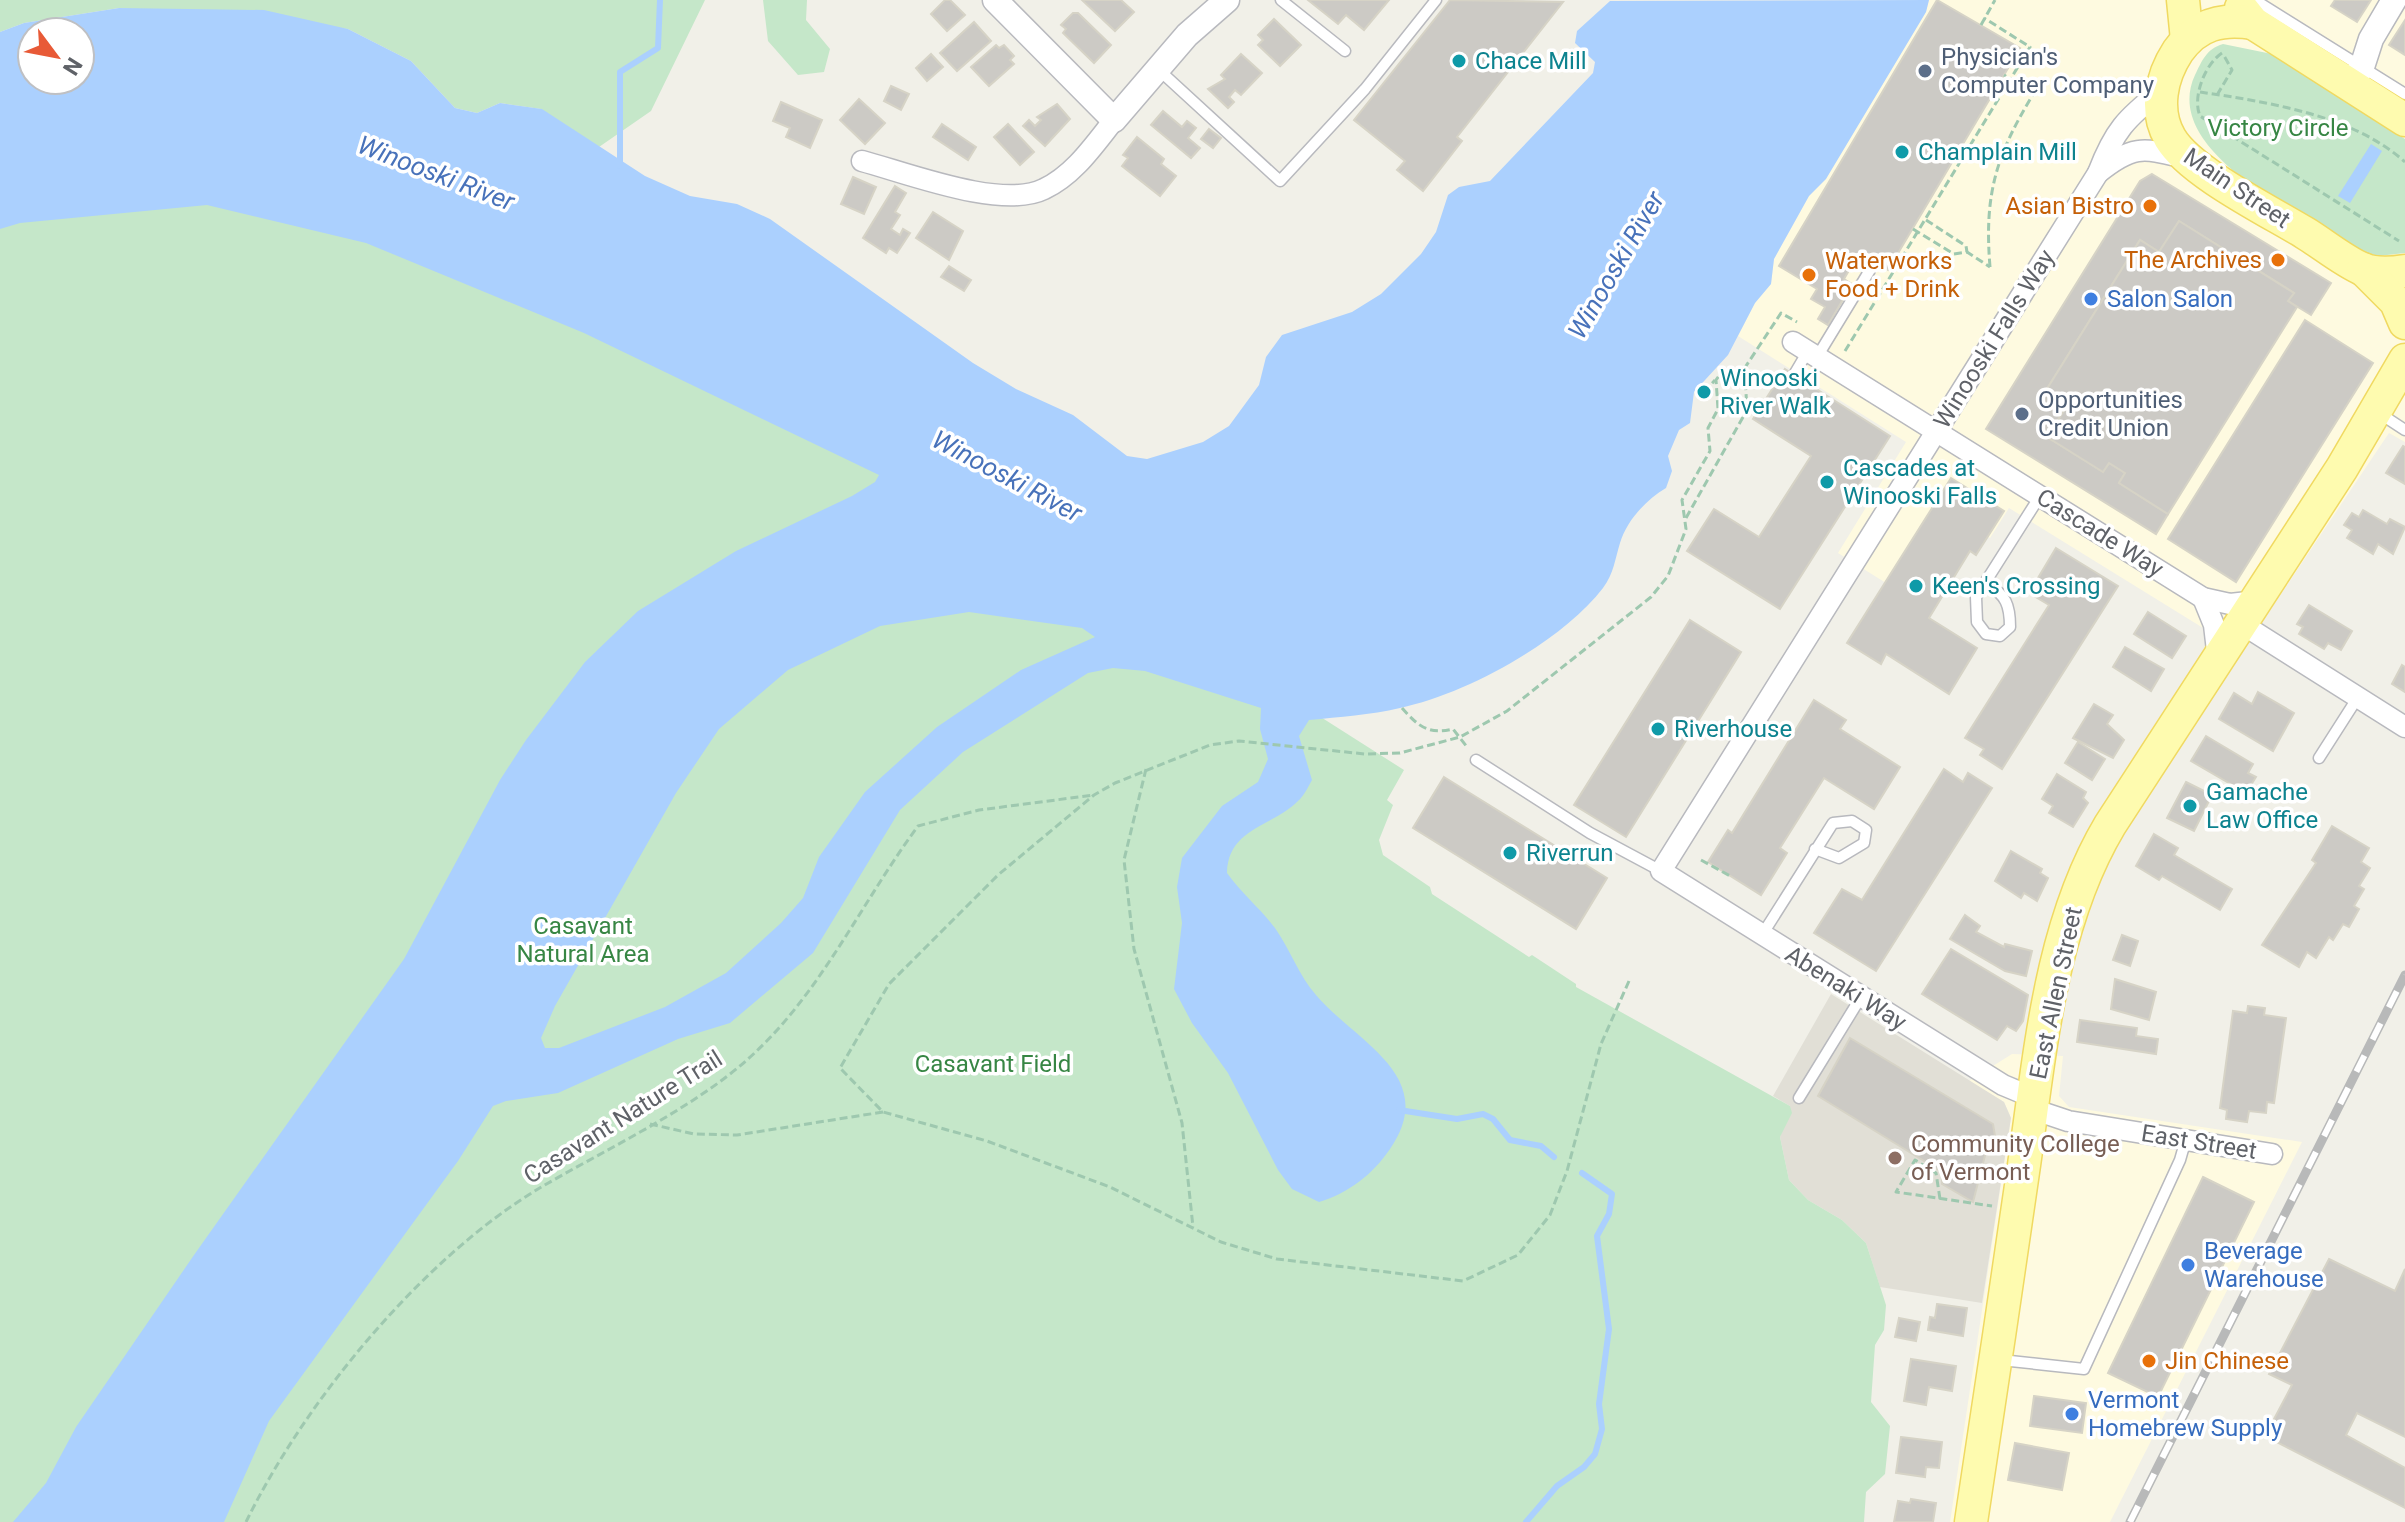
<svg xmlns="http://www.w3.org/2000/svg" width="2405" height="1522" viewBox="0 0 2405 1522" font-family="Roboto,sans-serif">
	<style>
		.commercial { fill: #fefae0 }
		.education { fill: #e1dfd6 }
		.green { fill: #c5e7c9 }
		.water { fill: #abd0fe; fill-rule: evenodd }
		.lines { fill: none; stroke-linecap: round; stroke-linejoin: round }
		.stream { stroke: #abd0fe; stroke-width: 6 }
		.building { fill: #cccac5; stroke: #d6d3c6; stroke-width: 2 }
		.service-casing { stroke: #b8b9be; stroke-width: 13 }
		.minor-casing { stroke: #b8b9be; stroke-width: 23 }
		.tertiary-casing { stroke: #b8b9be; stroke-width: 27 }
		.primary-casing { stroke: #f0d961; stroke-width: 35 }
		.path { stroke: #9ec8af; stroke-width: 3; stroke-dasharray: 8 4; stroke-linecap: butt }
		.service { stroke: #fff; stroke-width: 10 }
		.minor { stroke: #fff; stroke-width: 20 }
		.tertiary { stroke: #fff; stroke-width: 24 }
		.primary { stroke: #fefbaf; stroke-width: 32 }
		.rail-casing { stroke: #b8b9b9; stroke-width: 9 }
		.rail { stroke: #fff; stroke-width: 6; stroke-dasharray: 18; stroke-linecap: butt }
		.path-bridge { stroke: #9ec8af; stroke-width: 3; stroke-dasharray: 8 4; stroke-linecap: butt }
		.culture-dot { fill: #0f9aa8; stroke: #fff; stroke-width: 3 }
		.service-dot { fill: #5c6f8a; stroke: #fff; stroke-width: 3 }
		.food-dot { fill: #e8710a; stroke: #fff; stroke-width: 3 }
		.shop-dot { fill: #3f7fe0; stroke: #fff; stroke-width: 3 }
		.education-dot { fill: #8d6e63; stroke: #fff; stroke-width: 3 }
		.labels { text-anchor: middle; dominant-baseline: central; stroke-width: 7; stroke-linejoin: round; paint-order: stroke }
		.service-label { font-size: 24px; fill: #4e5e75; stroke: #fff; text-anchor: start }
		.culture-label { font-size: 24px; fill: #0d838f; stroke: #fff; text-anchor: start }
		.park-label { font-size: 24px; fill: #378644; stroke: #fff }
		.street-label { font-size: 24px; fill: #5f6268; stroke: #fff }
		.food-label { font-size: 24px; fill: #c56008; stroke: #fff; text-anchor: end }
		.shop-label { font-size: 24px; fill: #366cbe; stroke: #fff; text-anchor: start }
		.education-label { font-size: 24px; fill: #785e54; stroke: #fff; text-anchor: start }
		.water-label { font-size: 26px; font-style: italic; fill: #4872ba; stroke: #fff }
	</style>
	<rect width="100%" height="100%" fill="#f1f0e8"/>
	<g class="commercial">
		<path d="M1929,0H2405V442L2389,433L2242,652L2009,508L1990,538L1960,519L1910,598L1838,553L1906,442L1738,336L1755,303L1771,284L1774,259L1809,196L1826,178L1926,12Z"/>
		<path d="M2012,1054L2063,1056L2059,1096L2069,1107L2302,1142L2110,1522H1950L2011,1118L2004,1102L1969,1081Z"/>
	</g>
	<path class="education" d="M1831,994L2004,1102L2011,1118L1982,1303L1880,1287L1866,1243L1842,1220L1808,1200L1789,1180L1780,1137L1790,1106L1773,1096Z"/>
	<g class="green">
		<path d="M0,0H705L651,111L599,147L541,109L500,103L477,113L455,108L411,61L348,29L119,8L24,23L0,32Z"/>
		<path d="M763,0H807L806,20L830,49L824,72L798,75L768,41Z"/>
		<path d="M2223,44L2272,54L2405,139V253L2378,256L2359,250C2307,218 2159,152 2195,75C2202,61 2206,49 2223,44Z"/>
		<path d="M201,155L885,440L1404,770L1387,800L1393,805L1379,840L1383,855L1430,887L1432,894L1529,957L1532,955L1576,984V987L1790,1106L1792,1113L1780,1137L1789,1180L1808,1200L1842,1220L1866,1243L1886,1305L1884,1330L1875,1345L1871,1402L1890,1426L1885,1474L1866,1492L1864,1522H0V198Z"/>
	</g>
	<g class="water">
		<path d="M1929,0L1926,12L1826,179L1809,196L1774,259L1771,284L1755,303L1728,355L1694,392L1690,423L1679,430L1668,456L1672,471L1666,488C1646,500 1627,520 1620,543C1615,559 1614,573 1603,588C1561,642 1467,694 1400,708C1370,715 1340,717 1309,720L1299,736L1312,780C1308,787 1304,796 1298,801C1272,827 1228,828 1227,873C1241,893 1260,908 1275,928C1290,949 1299,976 1316,995C1357,1043 1440,1076 1390,1149C1373,1174 1349,1193 1319,1202L1292,1189L1278,1170L1228,1073L1192,1023L1174,989L1182,923L1177,887L1182,858L1222,806L1258,782L1268,759L1260,729L1261,708L1145,671L1113,668L1088,673L963,752L900,810L813,953L730,1023L678,1039L558,1093L506,1101L493,1106L458,1161L269,1421L224,1522H13L46,1483L76,1427L194,1255L404,959L500,780L526,740L585,662L638,611L736,551L852,496L875,482L879,475L584,333L366,243L207,205L20,223L0,229V32L24,23L119,8L264,10L348,29L411,61L455,108L477,113L500,103L542,109L645,176L690,196L737,204L770,219L973,363L1016,389L1073,415L1127,456L1147,459L1203,442L1229,426L1259,385L1266,357L1282,335L1352,312L1381,294L1421,254L1436,232L1448,195L1459,187L1490,181L1593,73L1595,62L1575,43L1577,31L1610,1ZM32,32H80V80H32ZM969,612L1082,628L1095,637L1021,670L937,727L865,792L819,857L803,898L781,923L726,973L665,1007L559,1048H545L541,1038L555,1006L676,793L719,729L788,670L880,626Z"/>
		<path d="M2371,144L2382,151L2350,203L2338,196Z"/>
	</g>
	<g class="lines">
		<g class="stream">
			<path d="M620,166V72L658,48L660,0"/>
			<path d="M1399,1110L1457,1119L1483,1114L1493,1119L1510,1140L1541,1146L1554,1157"/>
			<path d="M1526,1522L1557,1486L1584,1467L1595,1454L1602,1429L1599,1404L1609,1329L1597,1236L1609,1214L1612,1194L1582,1173"/>
		</g>
	</g>
	<g class="building">
		<path d="M945,0H950L965,15L947,31L931,14Z"/>
		<path d="M1082,0H1121L1134,12L1115,31Z"/>
		<path d="M1308,0H1389L1364,30L1346,15L1338,24Z"/>
		<path d="M1450,0L1563,2L1457,137L1462,141L1423,191L1397,170L1405,161L1354,120Z"/>
		<path d="M1937,0L2020,48L1888,270L1859,253L1844,279L1852,284L1828,325L1818,319L1825,307L1811,299L1817,289L1779,266Z"/>
		<path d="M2335,0H2371L2357,22L2331,6Z"/>
		<path d="M1073,13H1078L1111,45L1094,63L1063,33L1066,29L1061,25Z"/>
		<path d="M1274,19L1301,45L1280,66L1258,45L1263,40L1258,35Z"/>
		<path d="M2405,20V55L2389,45Z"/>
		<path d="M974,22L991,41L957,71L940,53Z"/>
		<path d="M996,45L999,48L1004,45L1014,56L1010,60L1014,64L989,86L971,67Z"/>
		<path d="M931,54L943,67L927,81L916,68Z"/>
		<path d="M1241,54L1262,73L1241,95L1235,90L1229,97L1234,102L1228,108L1208,89L1225,79L1221,75Z"/>
		<path d="M891,86L909,94L901,110L884,101Z"/>
		<path d="M859,99L885,123L865,144L840,120Z"/>
		<path d="M781,102L822,120L810,148L786,137L790,128L773,121Z"/>
		<path d="M1057,104L1070,119L1045,146L1023,126L1029,120L1035,126L1041,120L1037,117Z"/>
		<path d="M1163,111L1182,127L1187,121L1196,128L1188,138L1200,148L1191,158L1151,125Z"/>
		<path d="M942,124L976,147L968,160L933,137Z"/>
		<path d="M1008,124L1034,152L1020,165L994,137Z"/>
		<path d="M1209,129L1221,138L1213,148L1201,139Z"/>
		<path d="M1137,137L1164,159L1161,164L1176,176L1160,196L1122,166L1128,158L1123,155Z"/>
		<path d="M2152,174L2331,283L2311,315L2288,301L2294,293L2179,221L2159,252L2140,240L2045,392L2067,406L2047,437L2103,472L2109,463L2125,473L2119,483L2168,514L2156,534L1986,429L2140,181Z"/>
		<path d="M853,177L876,187L864,214L841,204Z"/>
		<path d="M895,186L906,193L895,212L900,215L891,229L900,235L903,229L910,233L897,253L889,248L886,253L863,238Z"/>
		<path d="M933,212L963,231L949,260L916,238Z"/>
		<path d="M2179,221L2294,293L2288,301L2297,307L2168,514L2119,483L2125,473L2109,463L2103,472L2047,437L2067,406L2045,392L2140,240L2159,252Z"/>
		<path d="M949,266L971,280L964,291L941,277Z"/>
		<path d="M2305,320L2373,363L2236,582L2168,539Z"/>
		<path d="M1785,369L1890,436L1780,609L1687,551L1714,509L1759,537L1811,456L1753,419Z"/>
		<path d="M2403,446L2405,447V484L2386,473Z"/>
		<path d="M1951,478L2004,511L1976,555L1970,551L1929,618L1977,648L1949,694L1886,654L1881,664L1847,643Z"/>
		<path d="M2363,510L2387,524L2390,519L2405,527L2393,554L2378,544L2373,554L2347,538L2352,530L2344,525L2352,513L2359,517Z"/>
		<path d="M2056,548L2118,586L2002,769L1980,755L1984,749L1965,738L2049,605L2029,593Z"/>
		<path d="M2309,605L2352,631L2341,650L2328,643L2324,649L2299,634L2303,627L2297,624Z"/>
		<path d="M2148,612L2186,636L2172,658L2134,634Z"/>
		<path d="M1690,620L1741,652L1626,837L1574,805Z"/>
		<path d="M2125,647L2164,669L2151,691L2113,667Z"/>
		<path d="M2402,665L2405,667V692L2392,684Z"/>
		<path d="M2258,692L2294,713L2273,751L2219,719L2234,693L2252,704Z"/>
		<path d="M1814,700L1846,720L1840,729L1900,767L1874,809L1824,778L1780,848L1787,853L1761,895L1708,862L1728,830L1732,833Z"/>
		<path d="M2094,704L2113,715L2107,724L2124,740L2113,758L2073,738Z"/>
		<path d="M2206,736L2253,764L2248,773L2256,777L2246,793L2191,761Z"/>
		<path d="M2078,742L2105,759L2092,780L2065,763Z"/>
		<path d="M1944,769L1963,782L1968,773L1992,788L1876,971L1814,933L1842,889L1862,900Z"/>
		<path d="M2057,774L2086,792L2083,798L2088,803L2073,827L2049,813L2053,806L2042,799Z"/>
		<path d="M1444,777L1607,878L1576,929L1413,828Z"/>
		<path d="M2186,782L2212,795L2194,831L2167,818Z"/>
		<path d="M2332,826L2369,848L2361,862L2370,868L2359,886L2364,889L2354,906L2359,909L2349,927L2343,924L2333,940L2329,937L2316,958L2307,952L2299,967L2262,945L2316,863L2312,860Z"/>
		<path d="M2154,834L2178,848L2174,855L2232,889L2220,910L2162,876L2159,880L2136,866Z"/>
		<path d="M2011,851L2042,869L2040,873L2048,878L2037,901L2024,893L2021,898L1995,881Z"/>
		<path d="M1965,915L1980,926L1976,932L2004,947L2005,944L2032,951L2026,976L2005,971L1950,939Z"/>
		<path d="M2122,935L2138,941L2130,966L2113,960Z"/>
		<path d="M1951,949L2028,995L2023,1021L2016,1031L2007,1026L1997,1040L1922,994Z"/>
		<path d="M2115,979L2156,992L2149,1020L2111,1009Z"/>
		<path d="M2248,1006L2265,1008L2264,1015L2286,1018L2274,1103L2267,1102L2266,1113L2249,1111L2247,1122L2226,1119L2227,1110L2220,1108L2233,1011L2247,1013Z"/>
		<path d="M2080,1020L2137,1028L2136,1036L2158,1039L2156,1054L2077,1042Z"/>
		<path d="M1850,1038L1993,1124L1995,1136L1988,1144L1973,1202L1942,1184V1172L1818,1096Z"/>
		<path d="M2203,1177L2254,1202L2158,1397L2108,1373Z"/>
		<path d="M2329,1259L2395,1291L2405,1269V1437L2357,1413L2346,1435L2405,1468V1508L2265,1436L2292,1385L2269,1374Z"/>
		<path d="M1937,1304L1967,1308L1963,1336L1928,1330L1930,1317L1935,1318Z"/>
		<path d="M1899,1318L1920,1322L1916,1341L1895,1337Z"/>
		<path d="M1911,1359L1956,1366L1952,1391L1929,1387L1926,1405L1904,1401Z"/>
		<path d="M2034,1396L2086,1403L2082,1433L2030,1426Z"/>
		<path d="M1901,1437L1942,1442L1939,1468L1926,1467L1925,1477L1896,1473Z"/>
		<path d="M2015,1443L2069,1453L2062,1490L2008,1480Z"/>
		<path d="M1911,1499L1936,1503L1933,1522H1894L1898,1501L1910,1503Z"/>
	</g>
	<g class="lines">
		<defs>
			<g id="service">
				<path d="M1281,0L1345,51"/>
				<path d="M2245,5L2261,4L2405,94"/>
				<path d="M1159,70L1280,181L1365,89L1436,0"/>
				<path d="M1817,357L1870,270"/>
				<path d="M1795,373L1808,351"/>
				<path d="M2379,413L2405,430"/>
				<path d="M1987,584C2006,595 2010,605 2010,627L2000,636L1986,634L1977,622L1976,597L2040,496"/>
				<path d="M2319,758L2358,697"/>
				<path d="M1476,760L1590,833L1661,871"/>
				<path d="M1762,935L1833,823L1852,821L1866,830L1864,843L1839,858L1815,849"/>
				<path d="M1799,1098L1861,997"/>
				<path d="M2001,1360L2084,1369L2180,1160L2186,1139"/>
			</g>
			<g id="minor">
				<path d="M862,161C907,173 1002,210 1044,189C1074,175 1094,145 1114,120"/>
				<path d="M2098,173C2134,144 2143,148 2186,158"/>
				<path d="M1793,342L2203,598L2230,604L2257,601"/>
				<path d="M2203,598L2214,625L2218,659"/>
				<path d="M2242,624L2405,727"/>
				<path d="M2034,1098L2003,1085L1661,871L2098,173C2114,131 2126,118 2161,91"/>
				<path d="M2032,1109L2068,1121L2272,1154"/>
			</g>
			<g id="tertiary">
				<path d="M995,0L1114,120L1187,35L1227,0"/>
				<path d="M2350,85L2362,67L2371,39L2394,0"/>
			</g>
			<g id="primary">
				<path d="M2183,0L2187,40"/>
				<path d="M2241,8L2253,23L2405,120"/>
				<path d="M2253,23C2222,18 2197,24 2178,51C2161,77 2154,110 2170,138C2190,172 2269,211 2305,233C2323,244 2342,260 2362,269C2375,274 2392,273 2405,271"/>
				<path d="M2363,269L2396,302L2405,323"/>
				<path d="M1971,1522C1989,1405 2006,1289 2023,1172C2040,1056 2049,927 2110,825L2342,468L2405,360"/>
			</g>
		</defs>
		<use href="#service" class="service-casing"/>
		<use href="#minor" class="minor-casing"/>
		<use href="#tertiary" class="tertiary-casing"/>
		<use href="#primary" class="primary-casing"/>
		<g class="path">
			<path d="M1981,25L1995,0"/>
			<path d="M2222,53C2205,64 2192,97 2200,116L2399,241"/>
			<path d="M2200,92C2267,102 2353,115 2405,162"/>
			<path d="M2217,95L2232,70L2223,54"/>
			<path d="M1926,220L1966,246L1967,252"/>
			<path d="M1954,254L1967,252L1990,267"/>
			<path d="M1990,267C1984,194 1996,155 2034,93L2004,75"/>
			<path d="M1845,351L2030,47L1984,18"/>
			<path d="M1704,392L1715,380"/>
			<path d="M1686,518L1747,410L1745,376"/>
			<path d="M1402,708C1418,726 1428,735 1453,729L1467,747"/>
			<path d="M1146,769L1124,860L1134,949L1182,1123L1193,1227"/>
			<path d="M1701,860L1732,877"/>
			<path d="M1629,981L1601,1044L1567,1171L1550,1215L1518,1255L1463,1281L1277,1259L1221,1242L1110,1187L987,1141L883,1112L840,1068L889,984L998,875L1094,795L1115,783L1210,745L1239,741L1365,754L1400,753L1460,737L1507,711L1651,597L1668,576L1686,529L1682,500L1710,451L1708,428L1718,409L1716,380L1721,373L1744,369L1781,313L1797,322"/>
			<path d="M650,1124L694,1134L737,1135L883,1112"/>
			<path d="M1940,1199L1936,1173L1915,1160L1896,1192L1992,1206"/>
			<path d="M246,1522C305,1401 422,1259 538,1189C604,1150 691,1110 748,1059C820,995 861,903 918,826L979,810L1094,795"/>
		</g>
		<use href="#service" class="service"/>
		<use href="#minor" class="minor"/>
		<use href="#tertiary" class="tertiary"/>
		<use href="#primary" class="primary"/>
		<defs>
			<path id="rail" d="M2130,1522L2405,975"/>
		</defs>
		<use href="#rail" class="rail-casing"/>
		<use href="#rail" class="rail"/>
		<path class="path-bridge" d="M1913,229L1954,254"/>
	</g>
	<g class="culture-dot">
		<circle cx="1459" cy="61" r="8"/>
		<circle cx="1902" cy="152" r="8"/>
		<circle cx="1704" cy="392" r="8"/>
		<circle cx="1827" cy="482" r="8"/>
		<circle cx="1916" cy="586" r="8"/>
		<circle cx="1658" cy="729" r="8"/>
		<circle cx="2190" cy="806" r="8"/>
		<circle cx="1510" cy="853" r="8"/>
	</g>
	<g class="service-dot">
		<circle cx="1925" cy="71" r="8"/>
		<circle cx="2022" cy="414" r="8"/>
	</g>
	<g class="food-dot">
		<circle cx="2150" cy="206" r="8"/>
		<circle cx="2278" cy="260" r="8"/>
		<circle cx="1809" cy="275" r="8"/>
		<circle cx="2149" cy="1361" r="8"/>
	</g>
	<g class="shop-dot">
		<circle cx="2091" cy="299" r="8"/>
		<circle cx="2188" cy="1265" r="8"/>
		<circle cx="2072" cy="1414" r="8"/>
	</g>
	<circle class="education-dot" cx="1895" cy="1158" r="8"/>
	<g class="labels">
		<g class="service-label">
			<text x="1941" y="57">Physician's<tspan x="1941" dy="28">Computer Company</tspan></text>
			<text x="2038" y="400">Opportunities<tspan x="2038" dy="28">Credit Union</tspan></text>
		</g>
		<g class="culture-label">
			<text x="1475" y="61">Chace Mill</text>
			<text x="1918" y="152">Champlain Mill</text>
			<text x="1720" y="378">Winooski<tspan x="1720" dy="28">River Walk</tspan></text>
			<text x="1843" y="468">Cascades at<tspan x="1843" dy="28">Winooski Falls</tspan></text>
			<text x="1932" y="586">Keen's Crossing</text>
			<text x="1674" y="729">Riverhouse</text>
			<text x="2206" y="792">Gamache<tspan x="2206" dy="28">Law Office</tspan></text>
			<text x="1526" y="853">Riverrun</text>
		</g>
		<g class="park-label">
			<text x="2278" y="128">Victory Circle</text>
			<text x="583" y="926">Casavant<tspan x="583" dy="28">Natural Area</tspan></text>
			<text x="993" y="1064">Casavant Field</text>
		</g>
		<g class="street-label">
			<text transform="translate(2237 188) rotate(34)">Main Street</text>
			<text transform="translate(1994 339) rotate(-58)">Winooski Falls Way</text>
			<text transform="translate(2100 533) rotate(32)">Cascade Way</text>
			<text transform="translate(1846 988) rotate(32)">Abenaki Way</text>
			<text transform="translate(2056 993) rotate(-78)">East Allen Street</text>
			<text transform="translate(623 1117) rotate(-32)">Casavant Nature Trail</text>
			<text transform="translate(2199 1142) rotate(9)">East Street</text>
		</g>
		<g class="food-label">
			<text x="2134" y="206">Asian Bistro</text>
			<text x="2262" y="260">The Archives</text>
			<text x="1825" y="261" text-anchor="start">Waterworks<tspan x="1825" dy="28">Food + Drink</tspan></text>
			<text x="2165" y="1361" text-anchor="start">Jin Chinese</text>
		</g>
		<g class="shop-label">
			<text x="2107" y="299">Salon Salon</text>
			<text x="2204" y="1251">Beverage<tspan x="2204" dy="28">Warehouse</tspan></text>
			<text x="2088" y="1400">Vermont<tspan x="2088" dy="28">Homebrew Supply</tspan></text>
		</g>
		<g class="education-label">
			<text x="1911" y="1144">Community College<tspan x="1911" dy="28">of Vermont</tspan></text>
		</g>
		<g class="water-label">
			<text transform="translate(436 173) rotate(21)">Winooski River</text>
			<text transform="translate(1616 265) rotate(-60)">Winooski River</text>
			<text transform="translate(1007 476) rotate(28)">Winooski River</text>
		</g>
	</g>
	<g transform="translate(56 56) rotate(122)"><circle r="38" fill="#ffffff" stroke="#bfc0c3" stroke-width="2"/>
	<path d="M0-6L14 30L0 20L-14 30Z" fill="#e85a37"/>
	<text y="-12" font-size="22" font-weight="bold" text-anchor="middle" fill="#5f6268">N</text>
	</g>
</svg>
